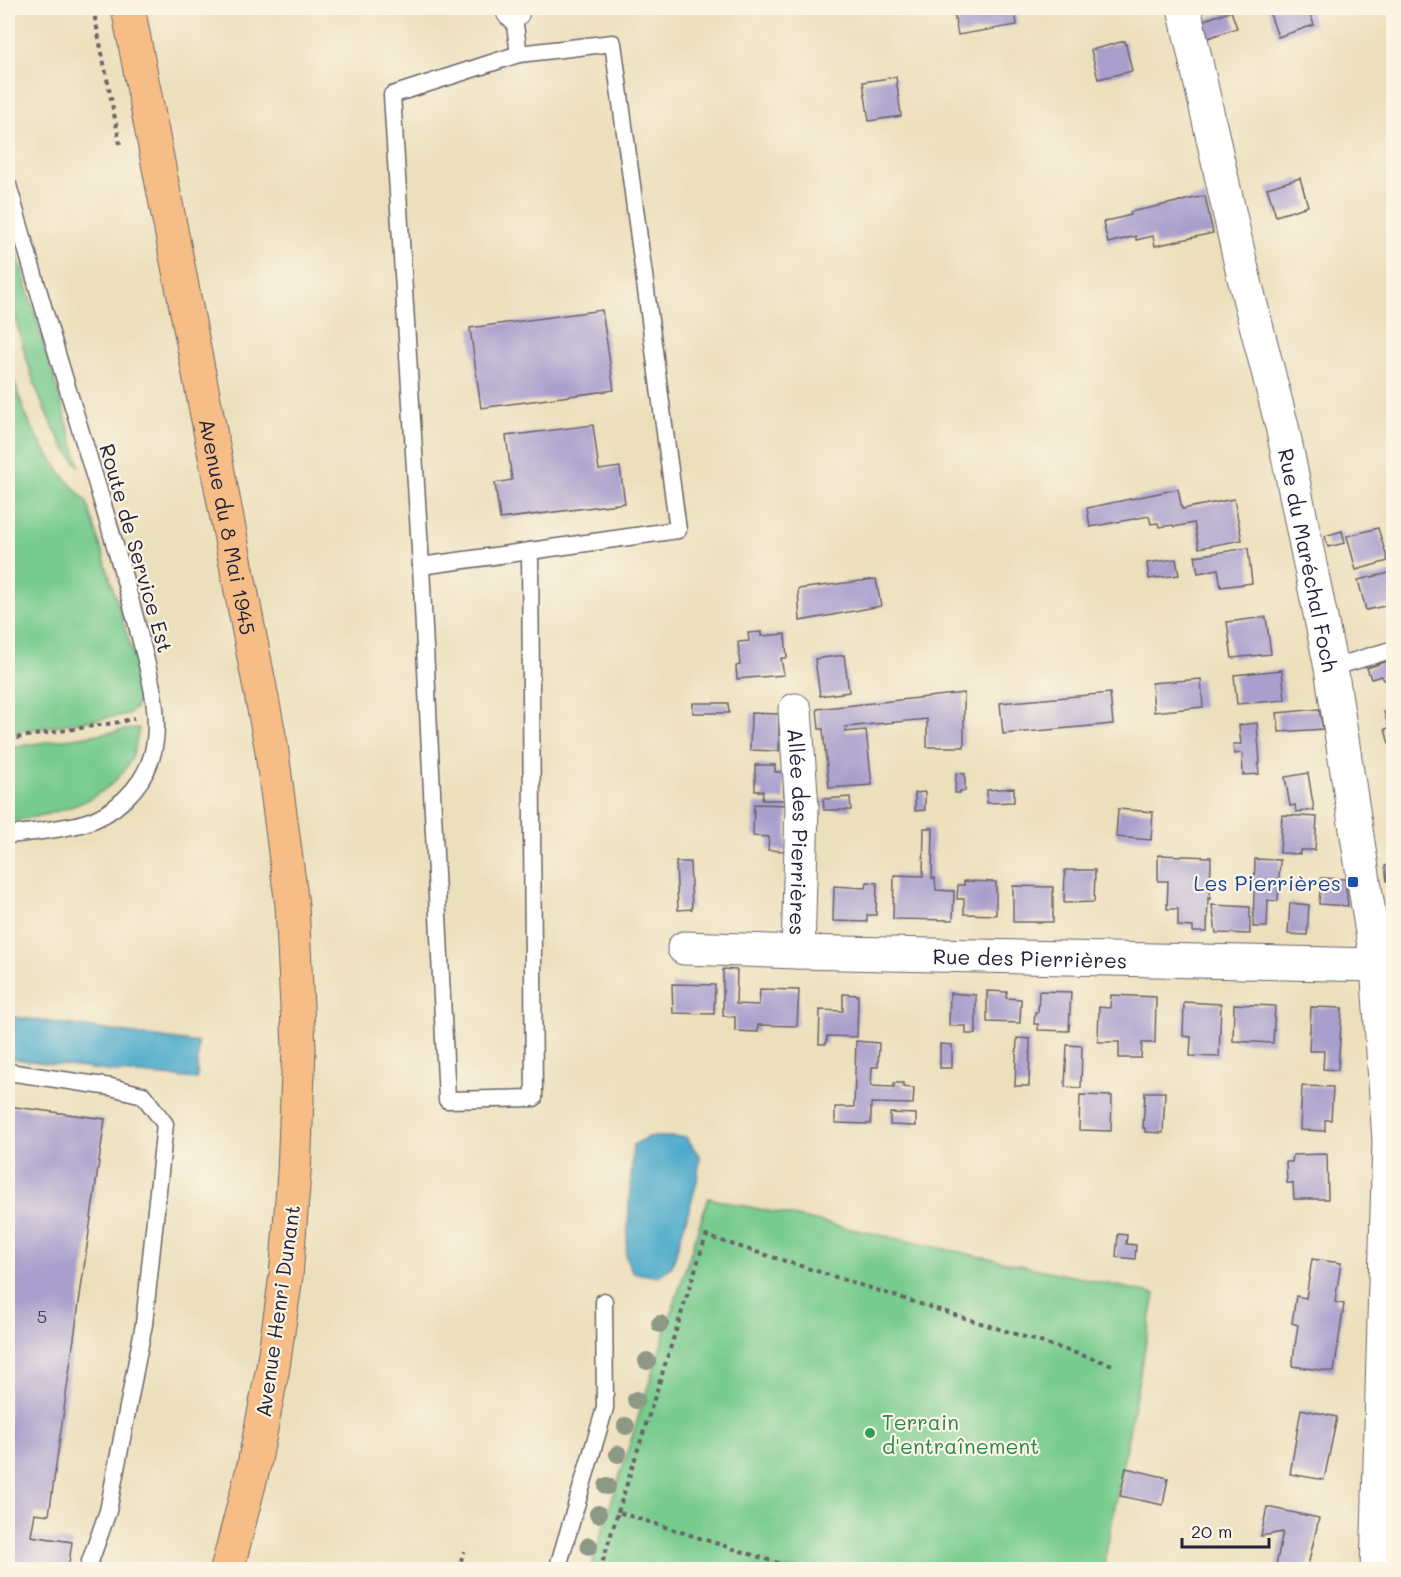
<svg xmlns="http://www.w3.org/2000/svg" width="1401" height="1577" viewBox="0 0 1401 1577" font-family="Mali,sans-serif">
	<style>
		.green { fill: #77cb8e; stroke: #4c7664; stroke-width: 1.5 }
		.water { fill: #4caacb; stroke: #376683; stroke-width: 1.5 }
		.building { fill: #a99fcd }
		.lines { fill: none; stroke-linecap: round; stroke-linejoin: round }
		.lane-casing { stroke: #696468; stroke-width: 19 }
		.street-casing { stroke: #696468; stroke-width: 35 }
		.primary-casing { stroke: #696468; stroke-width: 35 }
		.path { stroke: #696468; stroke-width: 4; stroke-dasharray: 4.5 4.5; stroke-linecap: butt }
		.lane { stroke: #fff; stroke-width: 16 }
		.street { stroke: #fff; stroke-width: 33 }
		.primary { stroke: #f6be86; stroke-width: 33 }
		.tree { fill: #8d9885 }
		.transit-dot { fill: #1a4fb4; stroke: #fcf5e5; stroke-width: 2 }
		.leisure-dot { fill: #2e9e5b; stroke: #fcf5e5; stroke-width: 2 }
		.labels { text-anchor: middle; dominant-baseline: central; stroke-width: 4.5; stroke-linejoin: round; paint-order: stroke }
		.number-label { font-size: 18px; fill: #444160 }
		.street-label { font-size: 21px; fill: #22223b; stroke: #fcf5e5 }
		.transit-label { font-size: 21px; fill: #164399; stroke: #fcf5e5; text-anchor: end }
		.leisure-label { font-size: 21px; fill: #27864d; stroke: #fcf5e5; text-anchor: start }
	</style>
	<rect width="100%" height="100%" fill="#fcf5e5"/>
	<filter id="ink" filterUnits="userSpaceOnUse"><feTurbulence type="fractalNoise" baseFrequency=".0167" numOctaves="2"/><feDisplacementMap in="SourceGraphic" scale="12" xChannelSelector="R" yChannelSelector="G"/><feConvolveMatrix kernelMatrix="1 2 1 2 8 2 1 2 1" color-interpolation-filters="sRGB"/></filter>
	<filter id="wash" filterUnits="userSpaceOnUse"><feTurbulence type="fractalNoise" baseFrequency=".008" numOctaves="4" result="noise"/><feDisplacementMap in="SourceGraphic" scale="24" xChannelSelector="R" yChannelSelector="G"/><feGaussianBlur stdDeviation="1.35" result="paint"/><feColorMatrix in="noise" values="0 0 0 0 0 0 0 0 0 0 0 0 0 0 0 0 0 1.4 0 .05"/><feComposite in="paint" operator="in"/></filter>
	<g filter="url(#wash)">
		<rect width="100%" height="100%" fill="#ecdfbc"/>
		<g class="green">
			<path d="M8,223L80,467C46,428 30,374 17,324C14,312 9,300 8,288C5,267 7,245 8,223Z"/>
			<path d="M8,360C14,379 20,404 29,422C44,452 64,479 87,502L135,661C139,678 147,704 127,714C123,715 117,716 113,717L8,733Z"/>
			<path d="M139,728C137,738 135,750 131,759C109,803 51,815 8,822V748Z"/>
			<path d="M708,1198L1155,1294L1103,1569H590Z"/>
		</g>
		<g class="water">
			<path d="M8,1016L198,1043L197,1079L116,1072L8,1058Z"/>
			<path d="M648,1137H686L700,1157L697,1182L672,1266L658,1277L632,1272L626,1257L633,1145Z"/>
		</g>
		<g id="blocks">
			<g class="building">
				<path d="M953,8H1015L1017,25L958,35Z"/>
				<path d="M1268,8H1308L1314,25L1278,37Z"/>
				<path d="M1231,11L1237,28L1208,38L1204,20Z"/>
				<path d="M1125,41L1132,71L1098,79L1091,50Z"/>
				<path d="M896,77L901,116L869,121L863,82Z"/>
				<path d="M1300,178L1308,206L1276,216L1267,188Z"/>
				<path d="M1205,196L1213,233L1155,246L1153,236L1136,240V236L1108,243L1103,222L1131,215L1130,212Z"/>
				<path d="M602,310L614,390L481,408L470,328Z"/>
				<path d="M593,425L599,470L620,467L625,503L500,519L495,483L512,480L506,436Z"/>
				<path d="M1178,489L1182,509L1234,499L1242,540L1199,548L1194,523L1174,527L1173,525L1159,527L1158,523L1151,524L1149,516L1090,527L1087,508Z"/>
				<path d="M1378,528L1388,561L1356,570L1347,536Z"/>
				<path d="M1342,531L1345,543L1328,547L1325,536Z"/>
				<path d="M1248,548L1252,583L1221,587L1218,569L1198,573L1195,556Z"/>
				<path d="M1176,559L1179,575L1149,579L1147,563Z"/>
				<path d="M1394,572V604L1366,610L1358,580Z"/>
				<path d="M876,579L881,606L800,621L798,589Z"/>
				<path d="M1266,617L1271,654L1232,658L1227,622Z"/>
				<path d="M761,632V636L785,634L787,658H781L784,675L737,679L736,666L740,665L738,642L749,641L748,633Z"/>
				<path d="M844,655L849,692L820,696L815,659Z"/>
				<path d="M1394,659V677L1384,680L1382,676L1371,679L1367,668Z"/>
				<path d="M1282,670L1285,700L1237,704L1234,675Z"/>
				<path d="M1201,679L1203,707L1154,712L1152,683Z"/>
				<path d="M964,693V747H927V719L845,727L846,732L866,730L872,785L829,788L823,729H819L817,709Z"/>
				<path d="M1110,693L1113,724L1003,734L1000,703Z"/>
				<path d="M693,703H728L729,713H693Z"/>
				<path d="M1319,709L1323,729L1279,732L1277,713Z"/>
				<path d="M1394,710V743L1389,744L1385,729L1389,728L1384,712Z"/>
				<path d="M751,713L779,714V751L750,750Z"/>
				<path d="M1257,723L1260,763L1258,764L1259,774L1243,775L1242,753L1234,754L1233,744H1241L1239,725Z"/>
				<path d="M755,765H775V772H784V800H762L763,791H755Z"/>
				<path d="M956,773L965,774V791H960V793H955Z"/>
				<path d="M1308,773L1314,810L1296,812L1295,805L1290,806L1285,777Z"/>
				<path d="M1014,788V802L987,803V790Z"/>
				<path d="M925,792V810L915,811V793Z"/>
				<path d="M850,797L851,810H824L823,799Z"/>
				<path d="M754,804L788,805L786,851L768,850L769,837L753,836Z"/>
				<path d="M1118,809L1153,812L1151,840L1116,837Z"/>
				<path d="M1282,815L1317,817L1315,850H1300V854L1280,853Z"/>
				<path d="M924,828H933L932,878H935L936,890L954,891L953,920L893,919L894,875L923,876Z"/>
				<path d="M1158,855L1211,857L1210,899L1208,898L1207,932H1193V927L1178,926V909H1167L1168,881H1158Z"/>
				<path d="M1255,859L1280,860L1278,901L1268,900L1267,927H1253Z"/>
				<path d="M676,862H690L692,909L678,910Z"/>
				<path d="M1394,863V879L1387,881L1385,866Z"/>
				<path d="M1065,870H1095L1094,902L1064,903Z"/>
				<path d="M1321,878L1345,879L1348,906L1319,904Z"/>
				<path d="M964,881L996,882V915L964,914V899H957L958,885H964Z"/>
				<path d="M867,882L877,883L876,915H867V922L833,921L834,886L866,888Z"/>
				<path d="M1013,886L1053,887V922H1013Z"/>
				<path d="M1290,903L1309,905L1307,935L1288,934Z"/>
				<path d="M1212,905L1250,907V934L1216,933Z"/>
				<path d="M723,969L737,970L736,1004L759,1005L760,989L799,990L797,1026L758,1025V1032L735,1031V1017L723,1016Z"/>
				<path d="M672,984L715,985L714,1014L673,1013Z"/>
				<path d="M987,991L1007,992L1006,998L1021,999L1020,1023L987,1022Z"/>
				<path d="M1039,991L1071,992L1069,1031L1038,1030V1024H1034L1035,1012H1038Z"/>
				<path d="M950,993L976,995V1034H966V1026H949Z"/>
				<path d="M843,994L858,995L857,1037L827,1036L826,1044H819L820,1010L843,1011Z"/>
				<path d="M1111,995L1156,997L1155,1043H1142L1141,1058H1119V1042H1098L1099,1007L1110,1008Z"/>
				<path d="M1184,1002L1221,1004L1219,1057L1190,1056L1191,1037L1183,1036Z"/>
				<path d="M1234,1004L1275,1006L1273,1043L1233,1041Z"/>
				<path d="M1311,1007L1342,1008L1338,1070L1323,1069L1324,1051H1309Z"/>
				<path d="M1017,1038L1030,1039L1029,1086H1015Z"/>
				<path d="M856,1041L879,1043L878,1067H872L871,1086L894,1087V1083H903V1087L914,1088L913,1104L871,1103V1124L835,1123V1107H854Z"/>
				<path d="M940,1044L952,1045V1068H940Z"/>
				<path d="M1067,1045L1082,1046L1081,1088L1065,1087Z"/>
				<path d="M1302,1086L1333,1087L1331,1120H1325V1131L1300,1130Z"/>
				<path d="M1145,1092H1165L1163,1133L1145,1132V1128H1143Z"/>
				<path d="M1080,1095L1112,1096L1111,1131L1079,1130Z"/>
				<path d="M8,1106L105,1119L49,1515L35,1513L31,1536L72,1542L68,1570H8Z"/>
				<path d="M890,1113L916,1114V1126L890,1125Z"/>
				<path d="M1327,1154L1328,1199H1294L1293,1183H1287L1286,1162H1292L1293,1155Z"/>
				<path d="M1118,1234L1127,1235L1126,1244L1136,1245L1135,1259L1116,1257Z"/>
				<path d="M1312,1259L1341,1263L1335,1302L1344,1304L1334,1372L1292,1366L1298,1325L1292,1323L1296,1296L1306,1298Z"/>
				<path d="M1301,1409L1337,1417L1324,1480L1290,1474Z"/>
				<path d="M1126,1468L1168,1478L1163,1505L1120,1496Z"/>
				<path d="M1267,1507L1319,1518L1307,1570H1275L1283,1532L1261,1536Z"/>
			</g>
		</g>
	</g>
	<g filter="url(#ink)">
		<use href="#blocks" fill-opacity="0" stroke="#696468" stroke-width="1.5"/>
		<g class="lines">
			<defs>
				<g id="lane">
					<path d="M513,11L519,54"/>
					<path d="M613,43L678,530L530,551L534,1098L447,1100L421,566L392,95L519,54Z"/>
					<path d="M8,185C30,262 52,339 76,416C97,484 118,552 136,621C146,664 165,716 151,759C141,789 113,815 84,823C59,830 33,832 8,835"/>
					<path d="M421,566L530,551"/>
					<path d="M1331,668L1394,649"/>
					<path d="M8,1072L111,1087L143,1095L165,1124L144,1324L108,1511L87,1570"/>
					<path d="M557,1570L605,1408L604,1301"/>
				</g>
				<g id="street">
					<path d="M512,8L513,11"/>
					<path id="s1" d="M1184,8L1243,274L1282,426L1331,668L1377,965L1389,1140L1377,1570"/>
					<path id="s2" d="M795,710L802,807L798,952"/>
					<path id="s3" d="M684,948L798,952L1377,965"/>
				</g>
				<g id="primary">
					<path id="s4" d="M128,8L271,745L292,905L299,1048L294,1173L286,1276L273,1367L254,1465L227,1570"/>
				</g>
			</defs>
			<use href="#lane" class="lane-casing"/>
			<use href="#street" class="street-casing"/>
			<use href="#primary" class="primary-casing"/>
			<g class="path">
				<path d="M93,8L120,144"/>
				<path d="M8,739L120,722L134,718"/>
				<path d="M618,1512L706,1236L1113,1365"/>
				<path d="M458,1570L464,1551"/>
				<path d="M600,1570L618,1512L800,1570"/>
			</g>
			<use href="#lane" class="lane"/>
			<use href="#street" class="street"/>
			<use href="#primary" class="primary"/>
		</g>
		<g class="tree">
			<circle cx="660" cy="1324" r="9"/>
			<circle cx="647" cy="1361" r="9"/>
			<circle cx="636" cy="1400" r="9"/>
			<circle cx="626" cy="1426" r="9"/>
			<circle cx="618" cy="1454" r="9"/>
			<circle cx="607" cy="1486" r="9"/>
			<circle cx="598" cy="1514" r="9"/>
			<circle cx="589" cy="1546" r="9"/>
		</g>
	</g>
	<rect class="transit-dot" x="1347" y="876" width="12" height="12" rx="3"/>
	<circle class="leisure-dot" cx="870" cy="1433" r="6"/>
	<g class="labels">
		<g class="number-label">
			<text x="42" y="1316">5</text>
		</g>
		<g class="street-label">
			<text stroke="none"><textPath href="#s4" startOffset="528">Avenue du 8 Mai 1945</textPath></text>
			<text transform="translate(137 548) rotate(74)">Route de Service Est</text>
			<text stroke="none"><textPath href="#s1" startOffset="566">Rue du Maréchal Foch</textPath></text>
			<text stroke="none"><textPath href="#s2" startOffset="122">Allée des Pierrières</textPath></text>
			<text stroke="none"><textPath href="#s3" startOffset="346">Rue des Pierrières</textPath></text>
			<text transform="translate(277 1311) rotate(-82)">Avenue Henri Dunant</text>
		</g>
		<g class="transit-label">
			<text x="1341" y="882">Les Pierrières</text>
		</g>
		<g class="leisure-label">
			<text x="882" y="1421">Terrain<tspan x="882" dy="24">d'entraînement</tspan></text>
		</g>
	</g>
	<rect width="1401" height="1577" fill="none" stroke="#fcf5e5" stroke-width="30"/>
	<path d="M1182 1538v9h87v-9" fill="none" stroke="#22223b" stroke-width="3"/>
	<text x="1191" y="1538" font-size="18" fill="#22223b" stroke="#fcf5e5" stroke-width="4.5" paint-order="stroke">20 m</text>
</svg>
